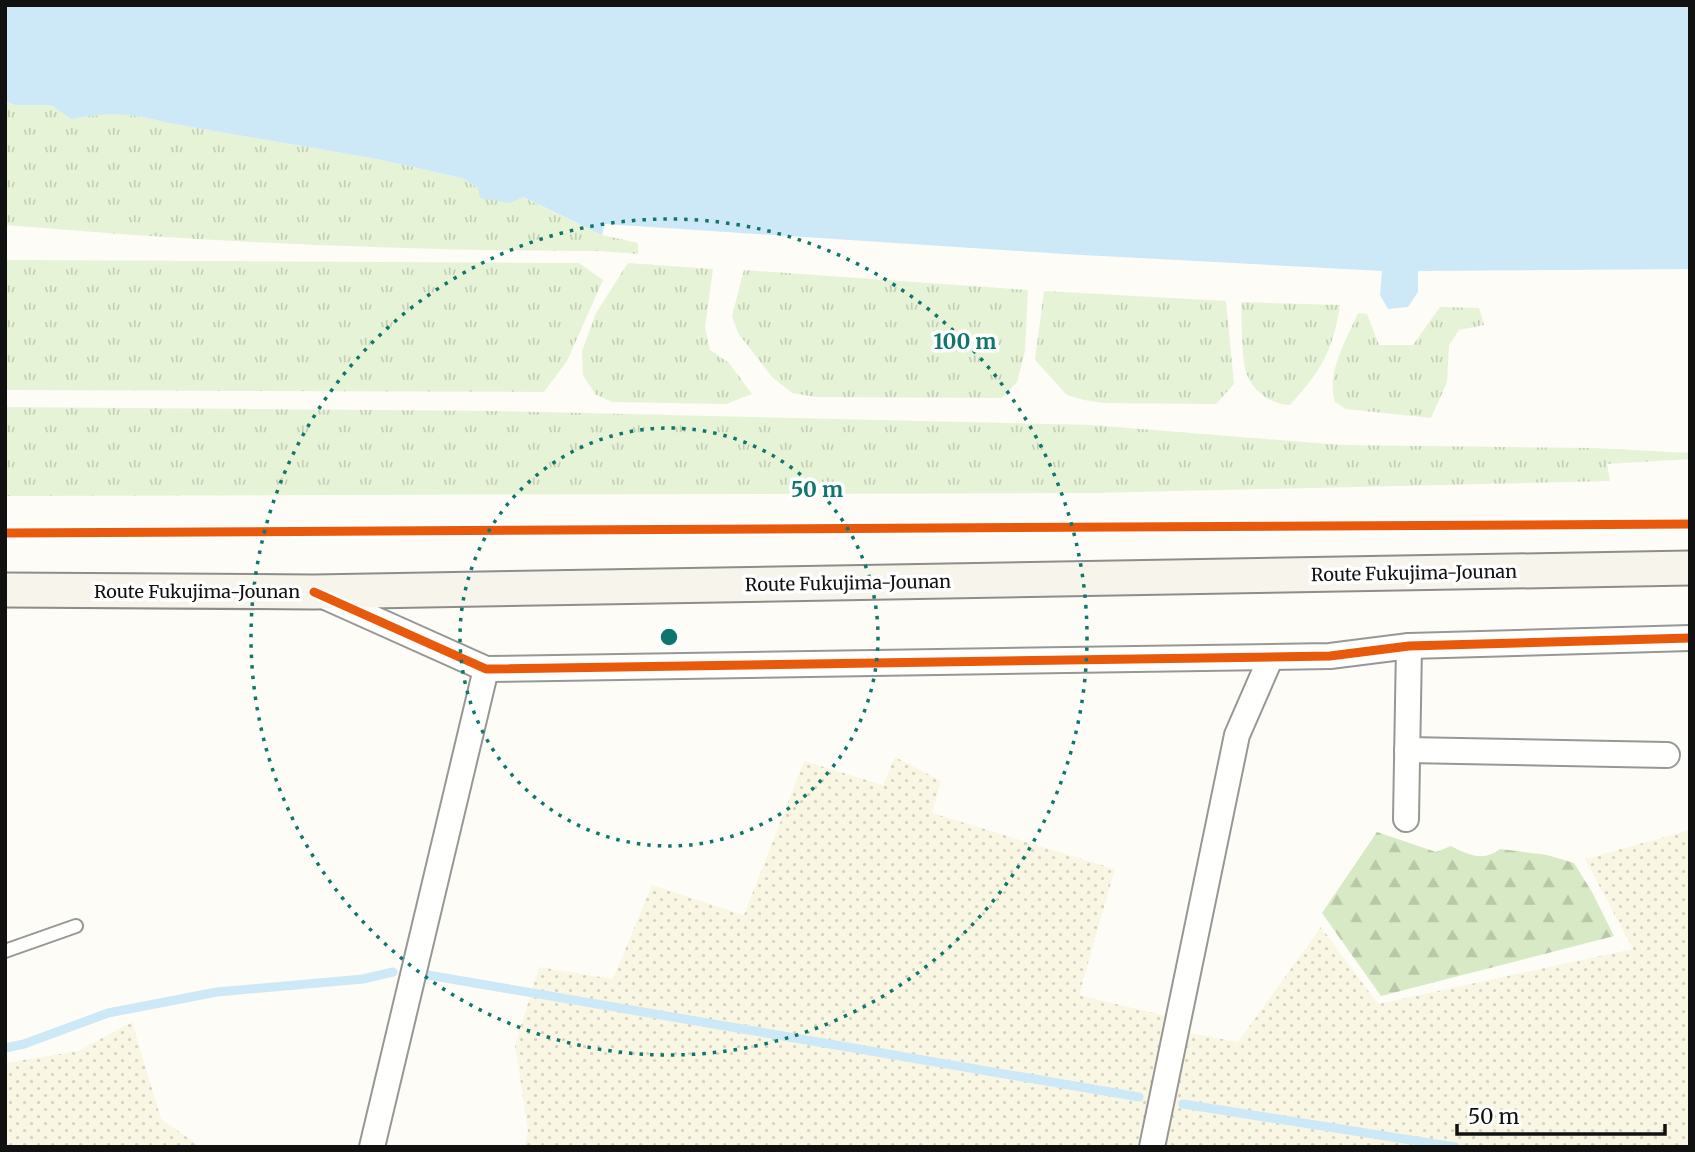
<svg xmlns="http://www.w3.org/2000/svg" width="1695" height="1152" viewBox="0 0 1695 1152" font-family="Merriweather,serif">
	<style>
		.farmland { fill: url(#farmland-dots) }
		.grass { fill: url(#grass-tufts) }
		.forest { fill: url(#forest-firs) }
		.water { fill: #cde8f7 }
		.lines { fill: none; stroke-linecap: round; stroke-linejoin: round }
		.stream { stroke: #cde8f7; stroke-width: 9 }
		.service-casing { stroke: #979795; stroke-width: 16 }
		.minor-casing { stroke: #979795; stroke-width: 28 }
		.secondary-casing { stroke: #8e8d8b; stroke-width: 37 }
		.service { stroke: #fffffe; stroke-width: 12 }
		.minor { stroke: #fffffe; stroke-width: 24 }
		.secondary { stroke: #f6f4eb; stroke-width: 33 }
		.cycleway-casing { stroke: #fff; stroke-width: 13 }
		.cycleway { stroke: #e8590c; stroke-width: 9 }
		.ring { fill: none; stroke: #0f766e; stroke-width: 3.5; stroke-dasharray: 3.5 7 }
		.labels { text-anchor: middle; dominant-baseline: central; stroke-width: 7; stroke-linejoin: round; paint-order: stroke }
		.street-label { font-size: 18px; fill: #111; stroke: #fff }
		.centre { fill: #0f766e; stroke: #fff; stroke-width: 3.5 }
		.ring-label { font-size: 21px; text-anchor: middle; font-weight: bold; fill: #0f766e; stroke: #fff; stroke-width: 7; stroke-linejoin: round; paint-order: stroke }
	</style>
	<defs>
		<pattern id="farmland-dots" width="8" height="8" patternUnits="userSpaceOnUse" patternTransform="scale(1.75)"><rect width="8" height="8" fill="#f9f7e4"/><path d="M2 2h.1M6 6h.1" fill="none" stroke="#d4d3c3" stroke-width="1.8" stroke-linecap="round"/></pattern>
		<pattern id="grass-tufts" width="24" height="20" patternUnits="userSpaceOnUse" patternTransform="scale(1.75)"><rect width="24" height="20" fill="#e7f3d7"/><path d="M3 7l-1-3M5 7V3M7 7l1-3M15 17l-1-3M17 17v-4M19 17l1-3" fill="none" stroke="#c5cfb8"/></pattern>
		<pattern id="forest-firs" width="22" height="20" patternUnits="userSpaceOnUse" patternTransform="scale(1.75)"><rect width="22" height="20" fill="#d8eac5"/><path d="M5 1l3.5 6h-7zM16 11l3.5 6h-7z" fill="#b8c8a8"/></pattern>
	</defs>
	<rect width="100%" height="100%" fill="#fdfcf7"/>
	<g class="farmland">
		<path d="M895,757L941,781L932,813L1115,869L1079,995L1166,1016L1142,1147H525L528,1130L515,1046L539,967L613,979L652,885L744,915L804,761L883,785Z"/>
		<path d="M1690,830V1147H1164L1185,1032L1238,1042L1321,927L1378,1004L1633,949L1585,859Z"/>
		<path d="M132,1022L161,1119L201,1147H5V1063L78,1051Z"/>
	</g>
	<g class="grass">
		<path d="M5,101L15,105H51L71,119C109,112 131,113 168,123L377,159L462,178L478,188L522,197L602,235L638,243V254L601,251C402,251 203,242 5,225Z"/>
		<path d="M5,260L579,263L603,280L567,361L544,392L5,390Z"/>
		<path d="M628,263L713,269L705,327L710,350L729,363L752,394L726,404L612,402L595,394L583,375L582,351L596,313Z"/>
		<path d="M744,270L1028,290L1025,351L1017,382L1002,398L816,397L792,393L772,377L738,333L732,316Z"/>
		<path d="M1044,291L1226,301L1234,384L1216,404L1104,403L1084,400L1067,395L1035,360Z"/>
		<path d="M1241,302L1340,305C1333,351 1321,371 1290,405C1272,405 1254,392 1247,375C1241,358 1242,321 1241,302Z"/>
		<path d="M1440,307L1479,308L1484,325L1459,330L1449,345L1447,382L1431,418L1346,409L1335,402C1326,372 1346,341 1358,313L1367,314L1379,345H1413Z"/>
		<path d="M5,407L495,411L1091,425L1342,445L1594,448L1690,453V459L1607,464L1610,481L1094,493L5,496Z"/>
	</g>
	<path class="forest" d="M1377,832L1436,852L1451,846C1468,855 1483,862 1500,849L1547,855L1574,863L1592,892L1614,936L1381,996L1322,913Z"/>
	<path class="water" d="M5,5H1690V269L1418,271V292L1408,307L1388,309L1380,295L1382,271L1064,254L605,224L602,235L523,197L510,203L480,198L478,188L462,178L377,159L168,123C131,113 109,112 71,119L51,105H15L5,101Z"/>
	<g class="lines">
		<g class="stream">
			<path d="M422,974L1139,1097"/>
			<path d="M5,1048L24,1044L108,1013L217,992L363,979L393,972"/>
			<path d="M1183,1104L1455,1147"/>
		</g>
		<defs>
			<path id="service" d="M5,951L76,926"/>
			<g id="minor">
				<path d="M321,595L486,669L1330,656L1409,646L1690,638"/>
				<path d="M1407,750L1667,755"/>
				<path d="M1406,819L1409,646"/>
				<path d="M372,1147L486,669"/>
				<path d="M1152,1147L1237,735L1271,657"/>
			</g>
			<path id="secondary" d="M5,590L314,592L1690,568"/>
		</defs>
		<use href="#service" class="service-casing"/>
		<use href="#minor" class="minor-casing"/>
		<use href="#secondary" class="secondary-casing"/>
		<use href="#service" class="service"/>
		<use href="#minor" class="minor"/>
		<use href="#secondary" class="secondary"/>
		<defs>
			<g id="cycleway">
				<path d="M5,533L1690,524"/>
				<path d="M314,592L486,669L1330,656L1409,646L1690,638"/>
			</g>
		</defs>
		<use href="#cycleway" class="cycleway-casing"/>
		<use href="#cycleway" class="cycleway"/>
	</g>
	<g class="ring">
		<circle cx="669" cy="637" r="209"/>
		<circle cx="669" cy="637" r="418"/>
	</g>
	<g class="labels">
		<g class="street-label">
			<text transform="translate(1414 573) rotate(-1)">Route Fukujima-Jounan</text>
			<text transform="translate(848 583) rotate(-1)">Route Fukujima-Jounan</text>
			<text x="197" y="591">Route Fukujima-Jounan</text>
		</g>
	</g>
	<circle cx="669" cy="637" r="10" class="centre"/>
	<g class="ring-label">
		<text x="965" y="349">100 m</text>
		<text x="817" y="497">50 m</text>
	</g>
	<rect width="1695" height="1152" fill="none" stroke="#111111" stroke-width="14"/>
	<path d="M1457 1124v10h208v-10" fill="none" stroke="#111111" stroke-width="3.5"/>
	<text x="1468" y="1124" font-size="21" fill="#111111" stroke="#ffffff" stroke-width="5" paint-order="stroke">50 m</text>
</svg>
